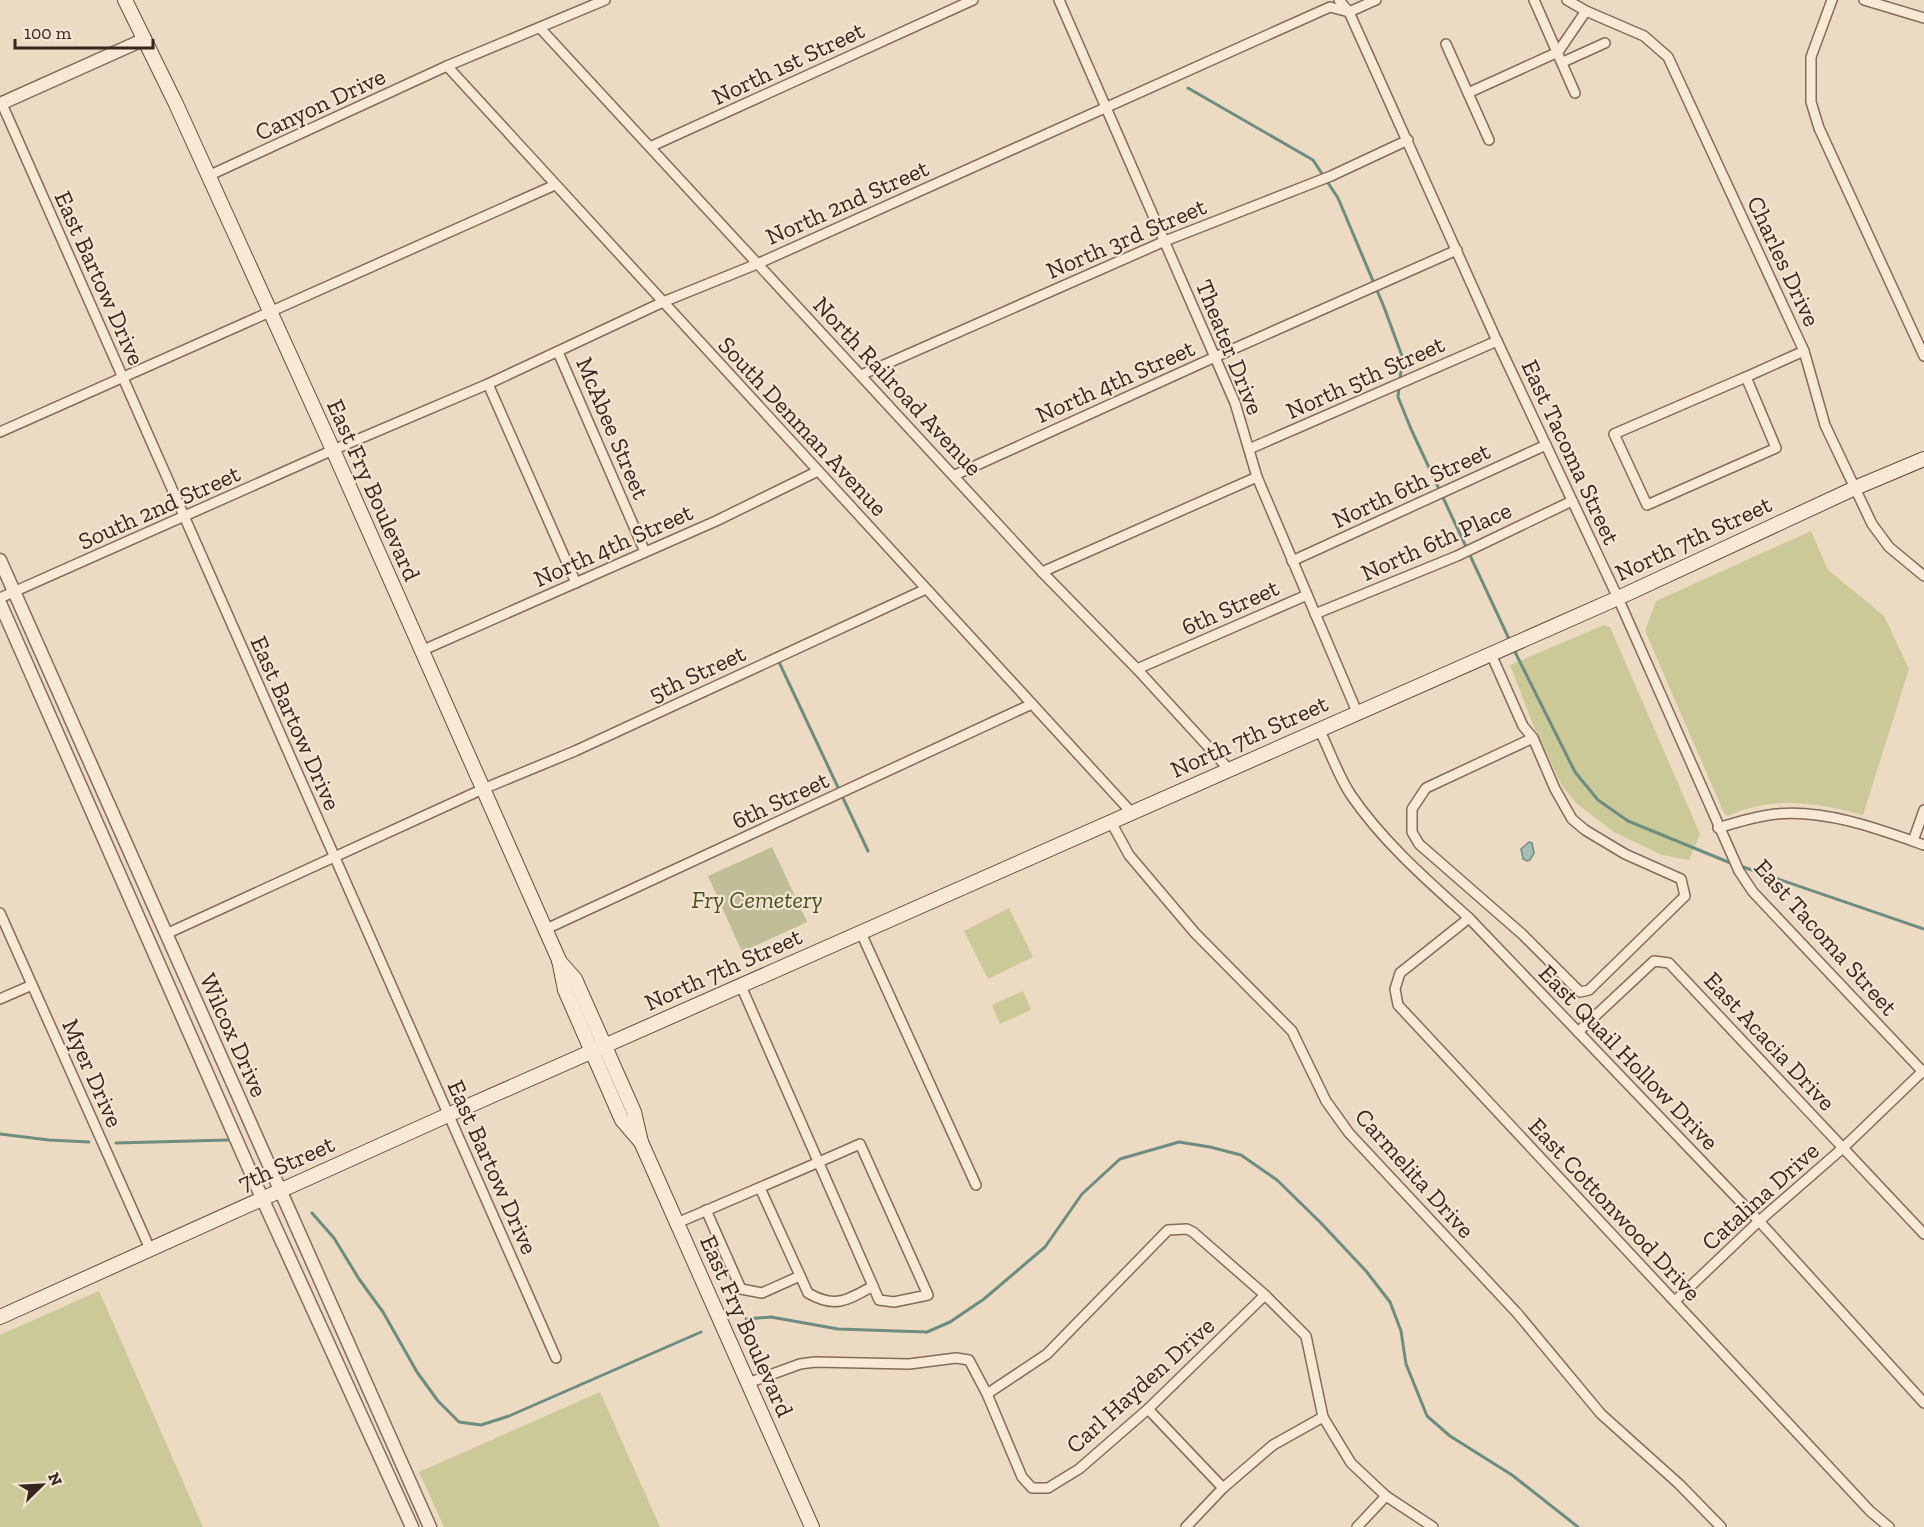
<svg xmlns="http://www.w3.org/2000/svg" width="1924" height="1527" viewBox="0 0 1924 1527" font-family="'Zilla Slab',serif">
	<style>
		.green { fill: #cac997 }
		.cemetery { fill: #bfbe96 }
		.water { fill: #a5bfb4; stroke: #6c8d80; stroke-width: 1.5 }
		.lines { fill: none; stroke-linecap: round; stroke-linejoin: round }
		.stream { stroke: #6c8d80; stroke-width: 3 }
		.minor-casing { stroke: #856b5a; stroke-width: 12 }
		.tertiary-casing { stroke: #856b5a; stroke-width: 15 }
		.secondary-casing { stroke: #674d3e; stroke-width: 16 }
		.minor { stroke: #f7e9d5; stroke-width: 9 }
		.tertiary { stroke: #f7e9d5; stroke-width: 12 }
		.secondary { stroke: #f7e9d5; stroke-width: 14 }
		.labels { text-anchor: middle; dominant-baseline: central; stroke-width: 4.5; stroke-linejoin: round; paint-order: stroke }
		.street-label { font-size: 24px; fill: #36261e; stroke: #f4e5d2 }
		.park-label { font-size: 24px; font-style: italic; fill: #4c5125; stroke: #f4e5d2 }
	</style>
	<rect width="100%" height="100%" fill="#ecdac3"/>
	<g class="green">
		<path d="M1811,531L1828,570L1884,616L1909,669L1863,815C1818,803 1772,795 1728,816L1724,813L1645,631L1656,601Z"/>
		<path d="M1604,625L1610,627L1700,834L1689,860L1662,855L1614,832L1576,803L1562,786L1534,727L1510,665Z"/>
		<path d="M1009,908L1033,957L988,979L964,931Z"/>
		<path d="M1023,991L1031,1010L1000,1024L992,1005Z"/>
		<path d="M99,1291L203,1527H0V1335Z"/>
		<path d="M600,1392L660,1527H444L419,1472Z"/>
	</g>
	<path class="cemetery" d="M772,847L807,922L742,952L708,876Z"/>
	<path class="water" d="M1529,842L1532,843L1534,853L1530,860L1527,861L1523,859L1521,849Z"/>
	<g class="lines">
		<g class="stream">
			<path d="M1188,88L1313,160L1338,198L1384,307L1402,356L1400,381"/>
			<path d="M1399,387L1398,397L1411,429L1510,641"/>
			<path d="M1514,650L1575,772L1598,800L1628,821L1733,864"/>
			<path d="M778,660L868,851"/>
			<path d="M1740,866L1924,929"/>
			<path d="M0,1134L49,1140L89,1142"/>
			<path d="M116,1143L228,1140"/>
			<path d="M312,1213L334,1238L359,1279L383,1312L417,1372L438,1401L459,1422L481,1425L509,1416L701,1332"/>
			<path d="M746,1319L771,1317L838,1329L927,1332L950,1322L984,1299L1045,1247L1082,1194L1120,1159L1179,1142L1210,1147L1241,1155L1277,1180L1321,1223L1366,1271L1390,1302L1401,1331L1406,1364L1427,1416L1450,1436L1512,1475L1578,1527"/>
		</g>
		<defs>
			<g id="minor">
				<path d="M1059,0L1235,403L1257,477L1357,712"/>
				<path d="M1339,0L1349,12L1497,341L1618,598L1739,871L1753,892L1924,1073"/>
				<path d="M1534,0L1575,93"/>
				<path d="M1567,0L1586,11L1644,36L1668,57L1804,351L1825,425L1872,524L1889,547L1924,576"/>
				<path d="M1832,0L1811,57V102L1819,128L1924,356"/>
				<path d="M1864,0L1924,18"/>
				<path d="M540,28L1042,572L1137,669L1225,765L1227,770"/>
				<path d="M1446,44L1489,140"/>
				<path d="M1563,62L1605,43"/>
				<path d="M447,66L1132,813"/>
				<path d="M1468,93L1558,52L1586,11"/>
				<path d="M2,104L556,1358"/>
				<path d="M652,146L973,0"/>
				<path d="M208,176L447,66L605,0"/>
				<path d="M558,352L645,552"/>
				<path d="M861,375L1165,241L1331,176L1408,140"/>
				<path d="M1746,377L1776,448L1647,505L1614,434Z"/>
				<path d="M1746,377L1804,351"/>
				<path d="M488,384L576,583"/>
				<path d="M0,432L555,185"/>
				<path d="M1249,449L1497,341"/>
				<path d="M955,475L1215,357L1457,250"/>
				<path d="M1292,561L1546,445"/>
				<path d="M1042,572L1257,477"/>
				<path d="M0,598L333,450L488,384L663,302L757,264L1330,7L1349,12L1376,0"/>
				<path d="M1315,614L1457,556L1572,501"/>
				<path d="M421,651L716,521L818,471"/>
				<path d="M1491,654L1523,726L1533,738L1555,789L1572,819L1585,830L1625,854L1681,879L1685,896L1589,990L1580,992L1522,934L1419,844L1412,832V809L1426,788L1533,738"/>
				<path d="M1137,669L1307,595"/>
				<path d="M1319,729C1330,751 1338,776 1351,795C1383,842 1428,881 1469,918L1759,1221L1924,1403"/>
				<path d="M1111,822L1129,855L1195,933L1292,1031L1326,1101L1349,1133L1517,1313L1601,1414L1679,1484L1721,1527"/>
				<path d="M1718,828C1737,822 1757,816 1776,814C1825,809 1879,829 1924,845"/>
				<path d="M1913,841L1924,810"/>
				<path d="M0,913L150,1249"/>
				<path d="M1469,918L1400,973L1395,989L1398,1005L1870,1511L1889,1527"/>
				<path d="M544,930L1032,704"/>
				<path d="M861,933L976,1185"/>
				<path d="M166,934L483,789L575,751L926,589"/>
				<path d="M0,999L32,985"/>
				<path d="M1578,1032L1654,961L1669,963L1924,1234"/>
				<path d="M760,1188L808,1293C835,1309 848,1300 873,1286"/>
				<path d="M706,1210L741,1289L762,1293L800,1276"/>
				<path d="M677,1223C738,1197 799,1171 860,1144L928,1295L894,1302L879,1300L873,1286L741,986"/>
				<path d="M1675,1301L1759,1221L1844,1147L1924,1070"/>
				<path d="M748,1383L800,1364L815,1362L909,1364L956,1358L969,1360L987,1394L1022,1477L1032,1488H1048L1079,1469L1148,1409L1265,1295"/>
				<path d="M987,1394L1047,1354L1168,1230L1187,1229L1193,1232L1265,1295L1306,1336L1323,1417L1351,1463L1386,1496L1433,1527"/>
				<path d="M1148,1409L1223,1488"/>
				<path d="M1186,1527L1223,1488L1273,1445L1323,1417"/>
				<path d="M1357,1527L1386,1496"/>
			</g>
			<g id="tertiary">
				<path d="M0,104L145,39"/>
				<path d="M0,560L430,1527"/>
				<path d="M0,603L262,1198L412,1527"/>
			</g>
			<g id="secondary">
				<path d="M125,0L176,104L333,450L559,960L565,990L622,1120L641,1142"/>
				<path d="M559,961L575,979L634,1112L641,1142L812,1527"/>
				<path d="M0,1317L448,1115L1618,598L1855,488L1924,459"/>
			</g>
		</defs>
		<use href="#minor" class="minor-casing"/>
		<use href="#tertiary" class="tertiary-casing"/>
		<use href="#secondary" class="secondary-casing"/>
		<use href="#minor" class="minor"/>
		<use href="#tertiary" class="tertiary"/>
		<use href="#secondary" class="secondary"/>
	</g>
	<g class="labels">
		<g class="street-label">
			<text transform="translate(788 63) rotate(-25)">North 1st Street</text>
			<text transform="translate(320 104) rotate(-25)">Canyon Drive</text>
			<text transform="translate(847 202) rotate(-24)">North 2nd Street</text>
			<text transform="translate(1126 238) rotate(-23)">North 3rd Street</text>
			<text transform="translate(1784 261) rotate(65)">Charles Drive</text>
			<text transform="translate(100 278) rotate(66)">East Bartow Drive</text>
			<text transform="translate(1230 347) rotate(68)">Theater Drive</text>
			<text transform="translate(1365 377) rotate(-24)">North 5th Street</text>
			<text transform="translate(1115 381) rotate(-24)">North 4th Street</text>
			<text transform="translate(898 386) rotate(47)">North Railroad Avenue</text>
			<text transform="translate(803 426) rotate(47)">South Denman Avenue</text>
			<text transform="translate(613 428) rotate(67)">McAbee Street</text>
			<text transform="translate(1571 452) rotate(65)">East Tacoma Street</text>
			<text transform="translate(1411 485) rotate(-25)">North 6th Street</text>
			<text transform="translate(374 490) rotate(66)">East Fry Boulevard</text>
			<text transform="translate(159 507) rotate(-24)">South 2nd Street</text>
			<text transform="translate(1693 538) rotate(-25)">North 7th Street</text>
			<text transform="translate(1436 541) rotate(-24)">North 6th Place</text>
			<text transform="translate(613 545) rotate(-24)">North 4th Street</text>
			<text transform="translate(1230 607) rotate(-24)">6th Street</text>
			<text transform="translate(697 673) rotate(-25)">5th Street</text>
			<text transform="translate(296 723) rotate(66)">East Bartow Drive</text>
			<text transform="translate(1249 736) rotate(-24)">North 7th Street</text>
			<text transform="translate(780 800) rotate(-25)">6th Street</text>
			<text transform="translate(1826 937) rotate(48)">East Tacoma Street</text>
			<text transform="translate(723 969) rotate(-24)">North 7th Street</text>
			<text transform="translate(234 1035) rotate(66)">Wilcox Drive</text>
			<text transform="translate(1770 1041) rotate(47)">East Acacia Drive</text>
			<text transform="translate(1629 1057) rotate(46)">East Quail Hollow Drive</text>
			<text transform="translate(93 1073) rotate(66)">Myer Drive</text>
			<text transform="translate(286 1163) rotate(-24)">7th Street</text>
			<text transform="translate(493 1167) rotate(66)">East Bartow Drive</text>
			<text transform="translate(1415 1173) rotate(48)">Carmelita Drive</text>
			<text transform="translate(1760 1196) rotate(-42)">Catalina Drive</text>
			<text transform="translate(1615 1209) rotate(47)">East Cottonwood Drive</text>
			<text transform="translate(747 1326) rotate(66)">East Fry Boulevard</text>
			<text transform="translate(1140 1385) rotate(-42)">Carl Hayden Drive</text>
		</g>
		<g class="park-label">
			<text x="757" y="899">Fry Cemetery</text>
		</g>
	</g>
	<g transform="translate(42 1485) rotate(66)" stroke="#f4e5d2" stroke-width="4.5" paint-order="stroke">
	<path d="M0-4.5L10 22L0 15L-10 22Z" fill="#36261e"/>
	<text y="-9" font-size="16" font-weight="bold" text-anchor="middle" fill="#36261e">N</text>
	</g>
	<path d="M15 39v9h138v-9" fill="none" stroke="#36261e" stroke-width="3"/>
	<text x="24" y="39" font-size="18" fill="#36261e" stroke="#f4e5d2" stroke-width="4.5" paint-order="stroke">100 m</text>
</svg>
